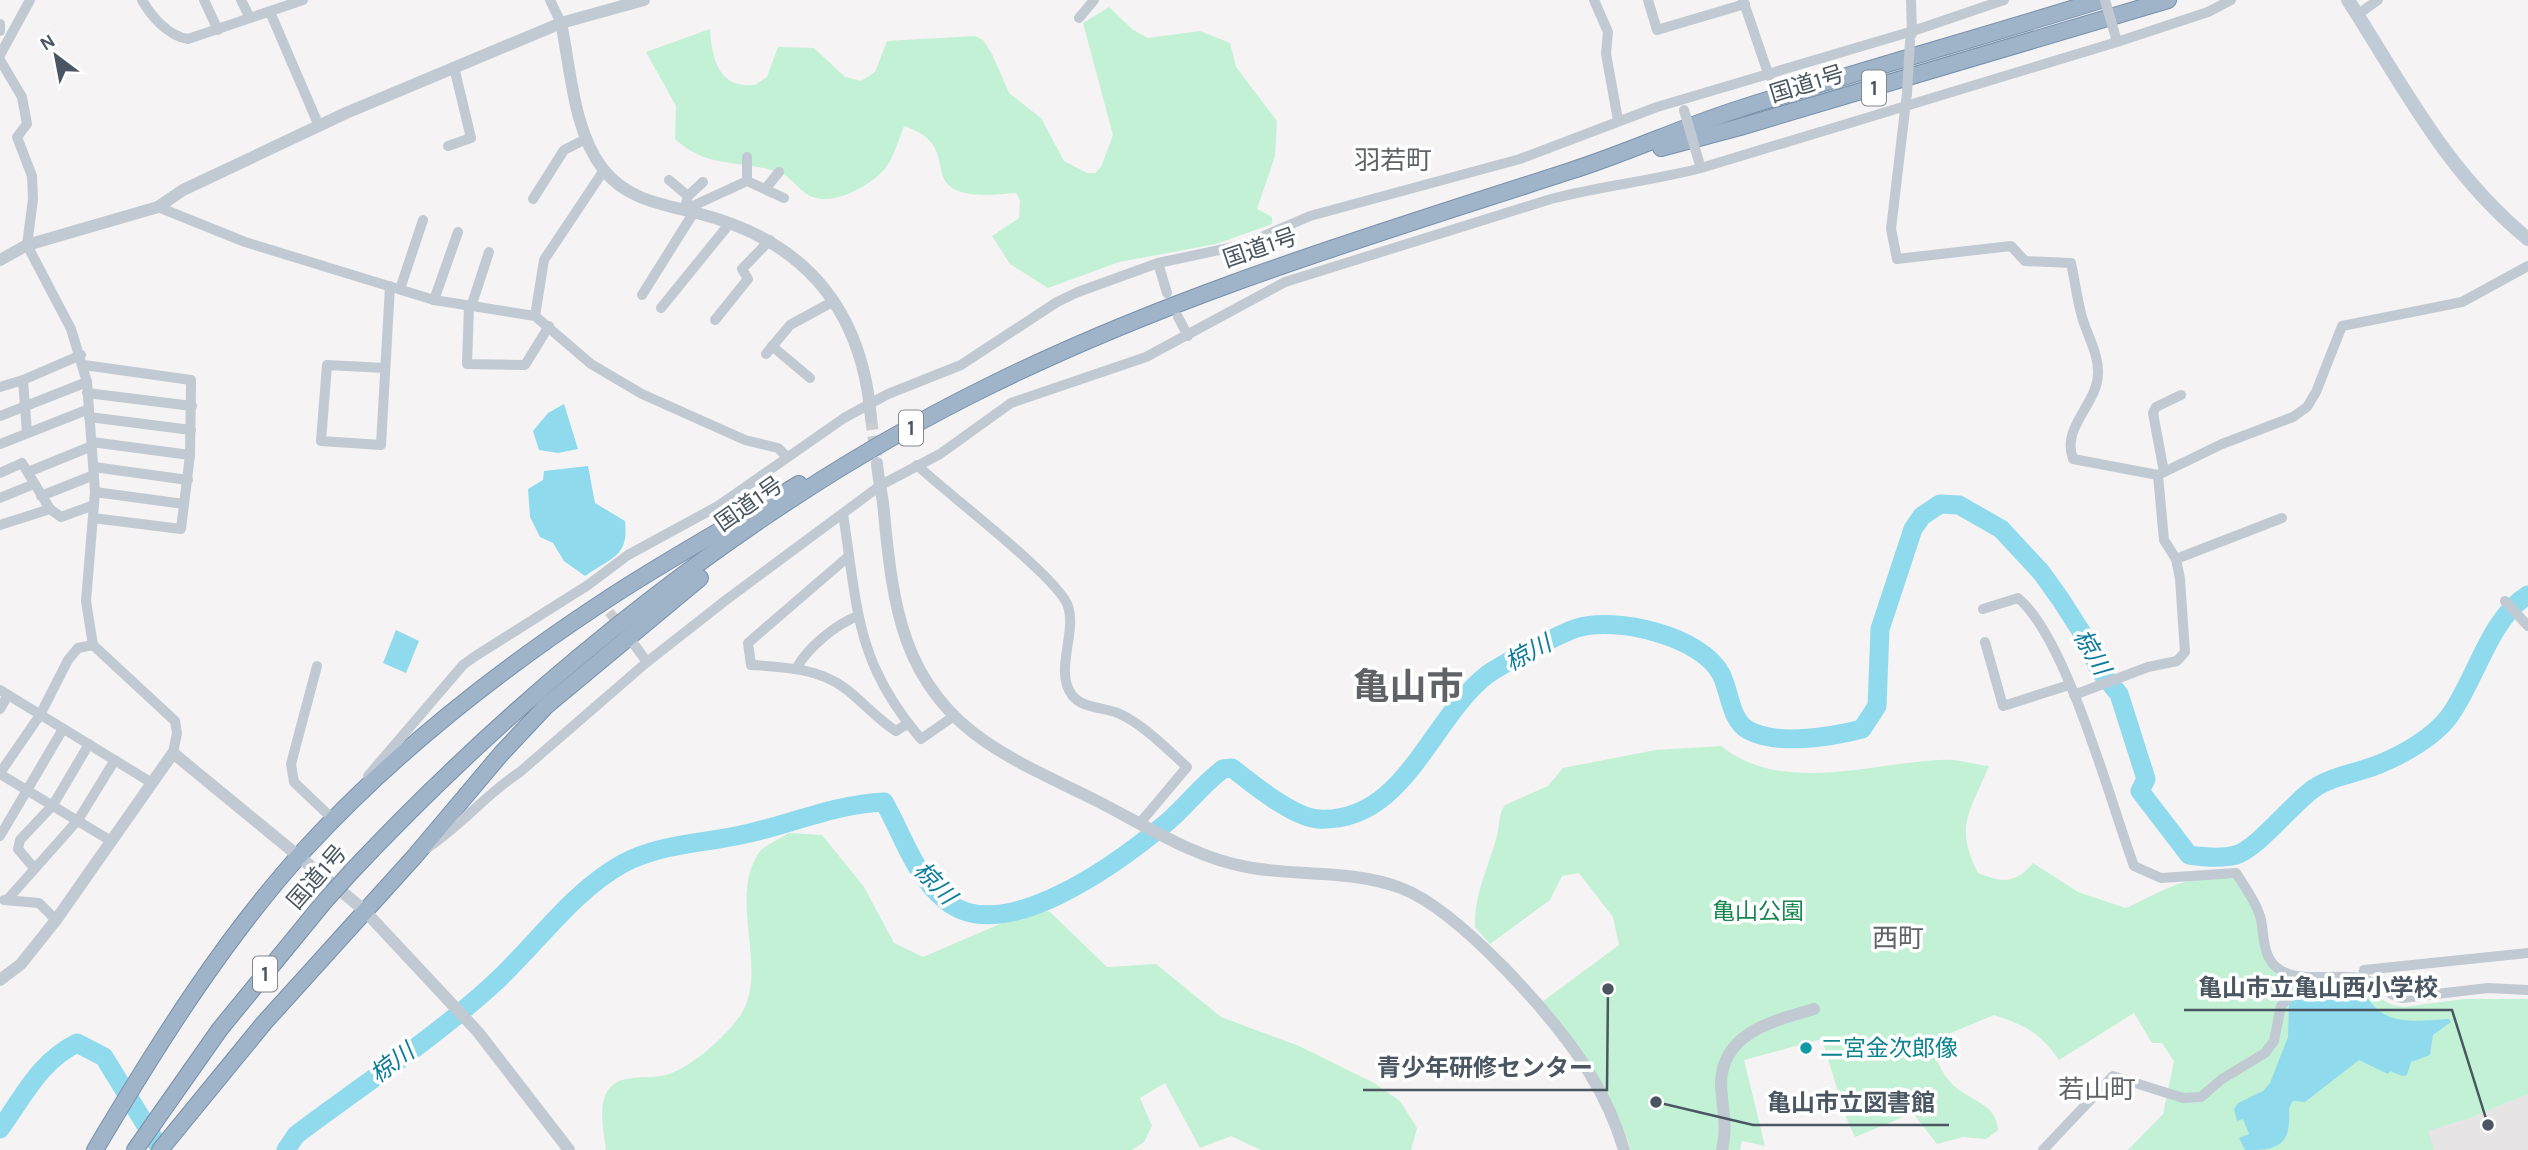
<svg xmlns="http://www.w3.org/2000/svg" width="2528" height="1150" viewBox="0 0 2528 1150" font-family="Karla,'Noto Sans JP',sans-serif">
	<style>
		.education { fill: #e6e4e5 }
		.green { fill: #c3f1d5 }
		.water { fill: #90daee }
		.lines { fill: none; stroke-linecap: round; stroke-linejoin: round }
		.river { stroke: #90daee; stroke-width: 19 }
		.minor-tunnel { stroke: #caccce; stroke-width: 10; stroke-dasharray: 10 5; stroke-linecap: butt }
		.tertiary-tunnel { stroke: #caccce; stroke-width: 12; stroke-dasharray: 12 6; stroke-linecap: butt }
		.trunk-casing { stroke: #7690ad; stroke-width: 18 }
		.minor { stroke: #c1cad2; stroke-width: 10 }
		.tertiary { stroke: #c1cad2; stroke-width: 12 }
		.secondary { stroke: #c1cbd6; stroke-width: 14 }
		.trunk { stroke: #9fb4c9; stroke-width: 16 }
		.trunk-bridge-casing { stroke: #7690ad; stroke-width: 18; stroke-linecap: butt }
		.minor-bridge { stroke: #c1cad2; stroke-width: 10 }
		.trunk-bridge { stroke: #9fb4c9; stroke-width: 16 }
		.culture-dot { fill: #0f9aa8; stroke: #fff; stroke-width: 2.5 }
		.labels { text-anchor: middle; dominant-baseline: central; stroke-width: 7; stroke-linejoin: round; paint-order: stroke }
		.shield { fill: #fff; stroke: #808990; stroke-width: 2 }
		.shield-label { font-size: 21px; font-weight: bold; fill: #4a5661 }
		.street-label { font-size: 23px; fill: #4a5661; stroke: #fff }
		.park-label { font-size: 23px; fill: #17864f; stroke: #fff }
		.culture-label { font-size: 23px; fill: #0d838f; stroke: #fff; text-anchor: start }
		.water-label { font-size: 24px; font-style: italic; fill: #0c7c9b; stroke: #fff }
		.quarter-label { font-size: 26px; fill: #5f6368; stroke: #fff }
		.town-label { font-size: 37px; font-weight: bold; fill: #5f6368; stroke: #fff }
		.leader { fill: none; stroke: #4a5661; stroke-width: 2.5 }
		.callout-dot { fill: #4a5661; stroke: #fff; stroke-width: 2.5 }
		.callout-label { font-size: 24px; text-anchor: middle; font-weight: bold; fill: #4a5661; stroke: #fff; stroke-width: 7; stroke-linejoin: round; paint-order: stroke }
	</style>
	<rect width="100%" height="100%" fill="#f5f3f3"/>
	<path class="education" d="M2528,1094V1150H2434L2427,1131L2470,1118Z"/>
	<g class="green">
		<path d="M1109,7L1133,30L1148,38L1200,31L1230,43L1236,67L1277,121L1275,156L1257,209L1272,217V224L1216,244L1119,262L1048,288L1010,264L992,236L1019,218L1020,200L1016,193C998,194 973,198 956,190C928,177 956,143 904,126C899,139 894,155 887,166C873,185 833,207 810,196C797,189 790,174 775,171C737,160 706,168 675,139L676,106L646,52L710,29C712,58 718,89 755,85L767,77L778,47L814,48L845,77L861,81L875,72L887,41L975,36L983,40L992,54L1009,93L1041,118L1064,161L1087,173H1095L1101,167L1113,135L1083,23Z"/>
		<path d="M1721,746C1782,795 1870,763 1941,760C1956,759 1973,764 1989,766C1970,812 1954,826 1978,873C2003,883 2015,884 2033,863L2078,892L2126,908C2160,892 2195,870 2235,879L2250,902L2273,970L2287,977L2339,979L2362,987L2390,1004L2403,1007L2464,999H2528V1094L2470,1118L2428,1131L2434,1150H2128L2163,1114L2174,1061L2162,1043H2152L2134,1013L2059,1060C2039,1032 2027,1026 1994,1015L1929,1042C1936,1058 1941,1073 1953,1085C1970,1101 1997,1104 1998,1130L1986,1139L1963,1137L1937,1144L1913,1113L1855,1137L1845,1115L1822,1039L1744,1060L1765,1146L1742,1141L1740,1150H1631C1612,1092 1582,1048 1542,1002L1619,945L1613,917L1579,873L1562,876L1550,900L1490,944L1475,927C1474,894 1489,866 1497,836C1500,825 1498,814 1505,805L1548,786L1563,768L1656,750Z"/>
		<path d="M789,833L822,835L864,887L894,943L923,957L1035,909L1050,912L1107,967L1156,964L1221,1017L1299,1046L1374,1083L1400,1101L1417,1128L1411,1150H1261L1231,1136L1200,1148L1165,1083L1140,1098L1152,1126L1144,1142L1132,1150H606C604,1132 598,1108 607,1092C618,1072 647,1080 666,1075C691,1068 725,1037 740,1016C770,971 728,902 758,854C764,845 780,839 789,833Z"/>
	</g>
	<g class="water">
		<path d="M564,404L578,449L558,453L539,450L533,431L548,413Z"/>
		<path d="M588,466L595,503L625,521C629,557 612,557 585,576L564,561L553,543L540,537L530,517L528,489L543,480L544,471Z"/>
		<path d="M396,630L419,641L406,673L383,663Z"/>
		<path d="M2347,984C2368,992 2366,1001 2381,1012C2398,1025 2429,1020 2449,1019L2451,1022L2433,1035L2430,1055L2411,1062L2407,1075L2402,1076L2390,1071L2388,1074L2359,1060L2305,1102L2293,1101C2287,1109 2290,1113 2289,1122C2288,1150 2267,1150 2245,1150L2239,1138L2249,1134L2243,1119L2237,1121L2234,1109L2238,1103L2263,1091L2270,1083L2288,1037L2289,1003L2300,996Z"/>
	</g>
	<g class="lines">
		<g class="river">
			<path d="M0,1129C24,1096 39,1062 77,1043L104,1057L161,1150"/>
			<path d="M286,1150L296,1135C361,1086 430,1041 490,987C535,947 569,894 622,864C661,843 703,844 745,834C792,824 835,804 884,802C904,837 914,875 946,901C1004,948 1119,862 1165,824C1185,808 1201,785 1223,769L1232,768C1253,784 1292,817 1318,819C1405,824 1430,718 1488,674C1502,664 1561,633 1577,628C1616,616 1701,636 1721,674C1730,691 1730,720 1748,730C1777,746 1831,737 1862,729L1877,706L1880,629L1913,529L1922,516L1940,504L1959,505L2001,529L2041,572L2061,600L2084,636L2099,670L2119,694L2146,779L2140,791L2189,855C2203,857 2221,859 2236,855C2258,848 2291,805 2313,789C2333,775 2360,773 2382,763C2404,754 2433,737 2448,718C2475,683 2489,618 2528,595"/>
		</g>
		<path class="minor-tunnel" d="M600,600L621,627"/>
		<path class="tertiary-tunnel" d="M871,418L876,456"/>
		<defs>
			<g id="trunk">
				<path d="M1661,148L1740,127L2168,0"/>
				<path d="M352,871C532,680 754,501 991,385C1177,293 1374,235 1570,171C1627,153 1682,127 1739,109C1859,71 1981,37 2101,0"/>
				<path d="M95,1150C158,1044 224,938 307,847C393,754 494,674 600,604C664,561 733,524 799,484"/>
				<path d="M135,1150L220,1029L324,902"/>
				<path d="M160,1150L264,1023L415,856L501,754L546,706L700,578"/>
			</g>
		</defs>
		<use href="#trunk" class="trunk-casing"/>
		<g class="minor">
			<path d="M142,0C151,16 168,36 188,39L303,0"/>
			<path d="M204,0L218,30"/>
			<path d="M241,0L250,18"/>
			<path d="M550,0L561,23"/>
			<path d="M1594,0L1608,32L1606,54L1618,120"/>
			<path d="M1648,0L1657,30L1745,4"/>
			<path d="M1743,0L1769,76"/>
			<path d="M1911,0L1912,34"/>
			<path d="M270,12L319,126"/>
			<path d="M2357,15L2378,0"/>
			<path d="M1079,18L1094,0"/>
			<path d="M0,24V31"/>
			<path d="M0,55L30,0"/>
			<path d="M0,60L22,97L27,124L17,137L32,176L33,199L27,245L71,329L87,382L95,492L86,601L93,645L78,648L68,660L40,715L0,773"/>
			<path d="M1907,93L1891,229L1897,259L2011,246L2025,261L2071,263C2075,281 2077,299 2082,317C2087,335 2099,354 2098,374C2097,405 2061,427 2073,459L2158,475L2222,444L2293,417L2307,407L2316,392L2342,326L2462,302L2528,266"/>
			<path d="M448,146L471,138L454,67"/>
			<path d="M669,180L688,196L684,210"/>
			<path d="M747,181V157"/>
			<path d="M766,188L779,172"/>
			<path d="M688,196L703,182"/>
			<path d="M533,199L564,150L586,139"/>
			<path d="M158,207L245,242L434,300L535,316L591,364L642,394L745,440L778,448L786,456"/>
			<path d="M684,210L747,181L784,198"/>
			<path d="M1158,263L1167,293"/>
			<path d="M400,289L423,220"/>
			<path d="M642,295L694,212"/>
			<path d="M434,300L458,232"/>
			<path d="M469,306L467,364L525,365L549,326"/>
			<path d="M471,307L489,252"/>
			<path d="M661,308L730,223"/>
			<path d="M535,316L544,260L604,170"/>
			<path d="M1178,317L1188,336"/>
			<path d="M715,320L748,279L742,269L770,240"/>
			<path d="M772,346L810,378"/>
			<path d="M766,354L790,325L834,301"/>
			<path d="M84,365L191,380V386L190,455L181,529L93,518"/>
			<path d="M385,368L327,365L321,441L381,445L390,286"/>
			<path d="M23,380L27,433"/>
			<path d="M0,387L23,380L81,355"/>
			<path d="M87,393L192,406"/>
			<path d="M0,416L87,382"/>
			<path d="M89,417L191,430"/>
			<path d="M92,442L190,455"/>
			<path d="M0,444L89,409"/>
			<path d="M917,465C946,493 1058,577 1068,606C1077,633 1054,671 1072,695C1082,709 1106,707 1120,714C1144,725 1167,749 1187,767L1140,823"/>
			<path d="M94,467L188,480"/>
			<path d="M28,472L92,446"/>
			<path d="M2164,472L2153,413L2156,407L2181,395"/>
			<path d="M0,473L22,463L50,509L61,517L94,505"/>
			<path d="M95,492L184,504"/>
			<path d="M41,496L94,475"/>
			<path d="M0,498L34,484"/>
			<path d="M843,514C858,609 855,662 921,739L954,716"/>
			<path d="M0,525L50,509"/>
			<path d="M849,556L748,643L751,665C783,667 819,668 846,689C863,702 877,719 896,731L907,724"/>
			<path d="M2176,559L2282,518"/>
			<path d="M2505,601L2528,626"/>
			<path d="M1983,609L2018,598C2067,639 2110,801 2134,866L2161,878L2236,873C2245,887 2255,900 2260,916C2264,929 2262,945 2269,958C2285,989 2335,971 2364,979C2378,983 2387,995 2402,998L2488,988L2528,990"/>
			<path d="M1985,642L2003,706L2069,685"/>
			<path d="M633,643L647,662"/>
			<path d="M93,645L175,721L177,733L173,753"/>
			<path d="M317,666L291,764L294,782L334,820"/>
			<path d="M796,669C807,648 836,624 858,616"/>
			<path d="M0,690L152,783"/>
			<path d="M2074,695L2148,667L2177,661L2185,652L2180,579L2176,559L2164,540L2158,475"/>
			<path d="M0,709L8,695"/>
			<path d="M0,774L111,841"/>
			<path d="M368,776L463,665L474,657L588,585L628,555L718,506L844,418L888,394L961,365L1057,302L1078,292L1158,263L1243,245L1310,216L1520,159L1657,107L1913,31L2004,0"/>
			<path d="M0,836L63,729"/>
			<path d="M427,848C461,826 486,794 520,772L647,662L726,600L881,485L940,454L1011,403L1146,357L1285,282L1551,199C1601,186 1651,181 1701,168L2117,42L2208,12L2231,0"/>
			<path d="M34,868L18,849L20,840L53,805L89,744"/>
			<path d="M4,900L39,903L56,920"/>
			<path d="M7,900L78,820L115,760"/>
			<path d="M2363,979L2364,970L2528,953"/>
			<path d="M2043,1150L2113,1076L2183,1098L2201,1097L2222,1079L2265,1053L2274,1041L2281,1006L2289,997L2352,980"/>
		</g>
		<g class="tertiary">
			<path d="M561,23C571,70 573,130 603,169C627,200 662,204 697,213C804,240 862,308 871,418"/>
			<path d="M0,260L27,245L158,207L183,190L346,113L561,23L644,0"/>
			<path d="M877,463C878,480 883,496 884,513C893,606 902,685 986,742C1021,766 1062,783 1099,802C1146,826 1195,858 1247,867C1298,877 1351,869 1401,888C1459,910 1558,1020 1590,1074C1605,1098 1616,1123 1624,1150"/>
			<path d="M0,980L21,964L56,920L173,753L364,910L478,1032L569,1150"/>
			<path d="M1722,1150C1728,1126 1722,1109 1721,1085C1721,1032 1774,1021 1814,1009"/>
		</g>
		<path class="secondary" d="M2348,0C2404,87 2446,172 2528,239"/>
		<use href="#trunk" class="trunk"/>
		<defs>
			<path id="trunk-bridge" d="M324,902L352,871"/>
		</defs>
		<use href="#trunk-bridge" class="trunk-bridge-casing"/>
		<g class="minor-bridge">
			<path d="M2105,0L2116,38"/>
			<path d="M1907,93L1910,41"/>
			<path d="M1684,110L1699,162"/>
		</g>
		<use href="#trunk-bridge" class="trunk-bridge"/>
	</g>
	<circle class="culture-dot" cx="1806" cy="1048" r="7"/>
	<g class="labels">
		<g class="shield">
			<rect x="1862" y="70.5" width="24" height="35" rx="5"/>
			<rect x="899" y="410.5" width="24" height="35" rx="5"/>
			<rect x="253" y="956.5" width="24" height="35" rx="5"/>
		</g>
		<g class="shield-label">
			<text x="1874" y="88">1</text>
			<text x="911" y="428">1</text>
			<text x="265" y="974">1</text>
		</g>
		<g class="street-label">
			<text transform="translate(1807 84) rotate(-17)">国道1号</text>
			<text transform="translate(1260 248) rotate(-19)">国道1号</text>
			<text transform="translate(749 504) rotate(-35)">国道1号</text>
			<text transform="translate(317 877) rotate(-49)">国道1号</text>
		</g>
		<g class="park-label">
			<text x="1758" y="911">亀山公園</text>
		</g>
		<g class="culture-label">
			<text x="1820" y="1048">二宮金次郎像</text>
		</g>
		<g class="water-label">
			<text transform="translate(2092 652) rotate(60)">椋川</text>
			<text transform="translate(1528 653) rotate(-28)">椋川</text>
			<text transform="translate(935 883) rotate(46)">椋川</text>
			<text transform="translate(392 1063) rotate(-37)">椋川</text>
		</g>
		<g class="quarter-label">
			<text x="1393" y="160">羽若町</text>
			<text x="1898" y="938">西町</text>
			<text x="2097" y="1089">若山町</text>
		</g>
		<g class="town-label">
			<text x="1408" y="686">亀山市</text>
		</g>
	</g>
	<path class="leader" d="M2488 1125L2452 1010H2184M1608 989L1607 1090H1363M1656 1102L1753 1125H1949"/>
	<g class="callout-dot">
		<circle cx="2488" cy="1125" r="7"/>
		<circle cx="1608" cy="989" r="7"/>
		<circle cx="1656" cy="1102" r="7"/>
	</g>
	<g class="callout-label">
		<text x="2318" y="996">亀山市立亀山西小学校</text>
		<text x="1485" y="1076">青少年研修センター</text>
		<text x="1851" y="1111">亀山市立図書館</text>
	</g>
	<g transform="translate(56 56) rotate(328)" stroke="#ffffff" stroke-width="5" paint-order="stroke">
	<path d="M0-5L12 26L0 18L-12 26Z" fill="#4a5661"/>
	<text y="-10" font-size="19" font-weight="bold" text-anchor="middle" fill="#4a5661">N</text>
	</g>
</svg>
